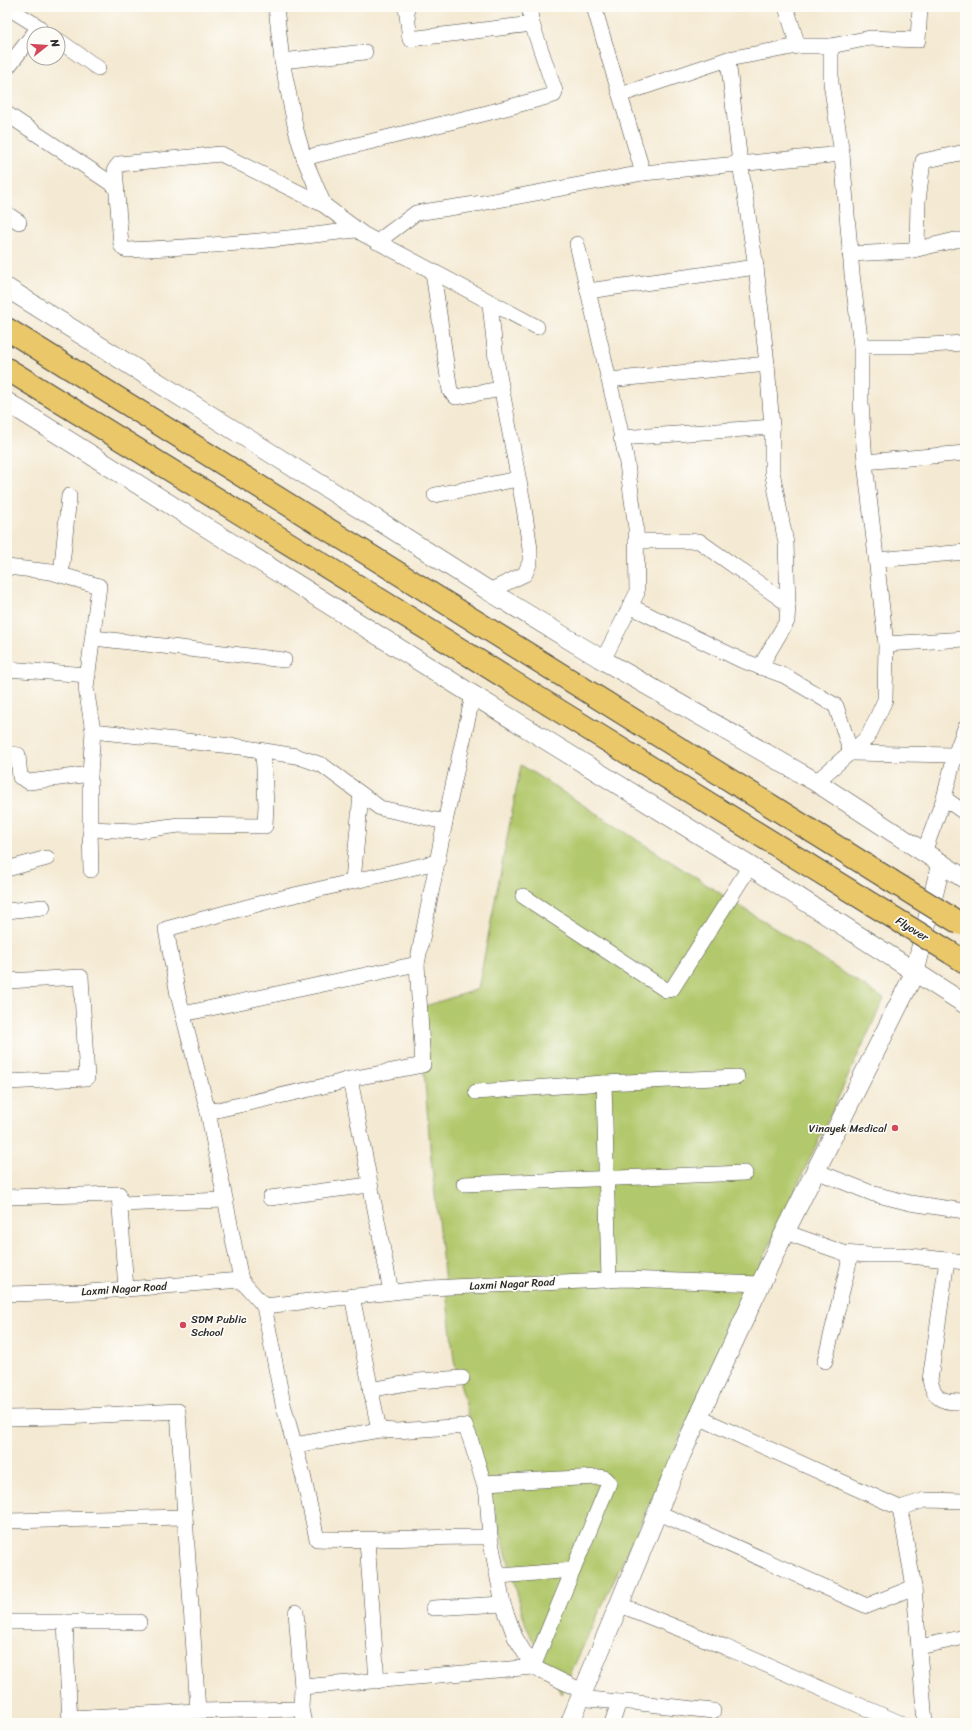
<svg xmlns="http://www.w3.org/2000/svg" width="972" height="1730" viewBox="0 0 972 1730" font-family="Sriracha,sans-serif">
	<style>
		.grass { fill: #b2c86c; stroke: #6e7a4c }
		.lines { fill: none; stroke-linecap: round; stroke-linejoin: round }
		.minor-casing { stroke: #494844; stroke-width: 16 }
		.tertiary-casing { stroke: #494844; stroke-width: 20 }
		.trunk-casing { stroke: #494844; stroke-width: 24 }
		.minor { stroke: #fff; stroke-width: 15 }
		.tertiary { stroke: #fff; stroke-width: 19 }
		.trunk { stroke: #eac769; stroke-width: 22 }
		.trunk-bridge-casing { stroke: #494844; stroke-width: 24; stroke-linecap: butt }
		.trunk-bridge { stroke: #eac769; stroke-width: 22 }
		.poi-dot { fill: #d1495b; stroke: #fdfcf7; stroke-width: 1.5 }
		.labels { text-anchor: middle; dominant-baseline: central; stroke-width: 3.5; stroke-linejoin: round; paint-order: stroke }
		.street-label { font-size: 11px; fill: #2b2b2b; stroke: #fdfcf7 }
		.poi-label { font-size: 11px; fill: #2b2b2b; stroke: #fdfcf7; text-anchor: end }
	</style>
	<rect width="100%" height="100%" fill="#fdfcf7"/>
	<filter id="ink" filterUnits="userSpaceOnUse"><feTurbulence type="fractalNoise" baseFrequency=".025" numOctaves="2"/><feDisplacementMap in="SourceGraphic" scale="8" xChannelSelector="R" yChannelSelector="G"/><feConvolveMatrix kernelMatrix="1 2 1 2 8 2 1 2 1" color-interpolation-filters="sRGB"/></filter>
	<filter id="wash" filterUnits="userSpaceOnUse"><feTurbulence type="fractalNoise" baseFrequency=".012" numOctaves="4" result="noise"/><feDisplacementMap in="SourceGraphic" scale="16" xChannelSelector="R" yChannelSelector="G"/><feGaussianBlur stdDeviation="0.9" result="paint"/><feColorMatrix in="noise" values="0 0 0 0 0 0 0 0 0 0 0 0 0 0 0 0 0 1.4 0 .05"/><feComposite in="paint" operator="in"/></filter>
	<g filter="url(#wash)">
		<rect width="100%" height="100%" fill="#f4e9d2"/>
		<path class="grass" d="M521,765L884,999L561,1694L526,1626L454,1361L431,1159L419,1008L478,989Z"/>
	</g>
	<g filter="url(#ink)">
		<g class="lines">
			<defs>
				<g id="minor">
					<path d="M7,7L39,27L7,68"/>
					<path d="M276,7L282,61L296,130L304,158L324,205L363,234L537,327"/>
					<path d="M406,7L410,39L532,24"/>
					<path d="M786,7L798,46"/>
					<path d="M58,40L98,68"/>
					<path d="M728,59L740,163L756,267L767,364L772,427V471L786,543L788,604"/>
					<path d="M282,61L365,52"/>
					<path d="M620,95L728,59L798,46H831"/>
					<path d="M7,114L115,186"/>
					<path d="M304,158L487,113L554,95L555,91L532,24L529,7"/>
					<path d="M643,173L842,154"/>
					<path d="M324,205L221,154L119,164L115,169L121,245L124,249L128,250C204,247 280,240 355,230"/>
					<path d="M7,214L19,222"/>
					<path d="M377,242L416,213L482,203L643,173L594,7"/>
					<path d="M577,244L616,410L626,457L636,528L637,593L603,660"/>
					<path d="M917,249L918,201L923,161L965,152"/>
					<path d="M850,254L909,251L955,240H965"/>
					<path d="M433,272L450,391L456,397L501,389"/>
					<path d="M588,291L756,267"/>
					<path d="M861,346H910L965,343"/>
					<path d="M609,380L767,364"/>
					<path d="M621,438L772,427"/>
					<path d="M865,462L965,453"/>
					<path d="M435,495L518,479"/>
					<path d="M636,541H699L788,604L787,621L760,667"/>
					<path d="M877,560L965,552"/>
					<path d="M7,567L51,572L99,586L86,688L93,731L90,774V829L137,831L179,825L265,826L266,805L263,751"/>
					<path d="M61,575L69,496"/>
					<path d="M489,591L525,574L530,562V549L524,508L496,359L490,304"/>
					<path d="M630,606L741,660L785,676L836,706L851,753L955,755"/>
					<path d="M94,638L284,660"/>
					<path d="M886,644L965,639"/>
					<path d="M7,669L88,675"/>
					<path d="M473,695L445,822L417,964L423,1065L350,1079L333,1084L208,1112L241,1280L264,1306L283,1404L303,1475L317,1539C375,1541 432,1536 490,1537L503,1604L515,1637L533,1667"/>
					<path d="M93,731L241,747L296,756L322,765L380,808L445,822"/>
					<path d="M7,753L18,755L20,777L29,782L90,774"/>
					<path d="M816,782L868,737L885,700L886,644L865,462L861,403V346L852,274L842,154L831,83V46L870,38L918,40L920,7"/>
					<path d="M944,798L965,813"/>
					<path d="M90,829L91,870"/>
					<path d="M924,852L944,798L955,755L965,728"/>
					<path d="M7,869L47,858"/>
					<path d="M353,881L361,794"/>
					<path d="M523,896L666,990L672,989L750,866"/>
					<path d="M7,911L43,907"/>
					<path d="M7,981L81,977L87,1078L7,1082"/>
					<path d="M183,1014L417,964"/>
					<path d="M350,1079L391,1292"/>
					<path d="M604,1083L609,1280"/>
					<path d="M476,1092L604,1083L737,1077"/>
					<path d="M208,1112L178,995L166,929L273,900L437,862"/>
					<path d="M816,1171L874,1194L910,1203L965,1211"/>
					<path d="M464,1184L745,1173"/>
					<path d="M7,1197L119,1194L126,1289"/>
					<path d="M270,1198L369,1185"/>
					<path d="M120,1204L225,1200"/>
					<path d="M785,1232L844,1253L868,1255H901L965,1262"/>
					<path d="M947,1260L930,1380C935,1402 944,1402 965,1402"/>
					<path d="M7,1294L88,1292L241,1280"/>
					<path d="M352,1296L379,1430"/>
					<path d="M264,1306L430,1288L626,1279L760,1284"/>
					<path d="M825,1361L851,1254"/>
					<path d="M370,1390L418,1381L462,1378"/>
					<path d="M698,1417L900,1508"/>
					<path d="M7,1418L65,1417L178,1411L198,1711"/>
					<path d="M295,1445L379,1430L397,1431L465,1426L470,1438L487,1494L490,1537"/>
					<path d="M484,1483L598,1477L604,1478L609,1483L533,1667"/>
					<path d="M657,1512L867,1606L914,1587"/>
					<path d="M7,1521L185,1517"/>
					<path d="M367,1540L377,1681"/>
					<path d="M499,1576L573,1570"/>
					<path d="M618,1604L725,1647L900,1723"/>
					<path d="M433,1608L503,1604"/>
					<path d="M296,1612L302,1687L301,1709L304,1723"/>
					<path d="M7,1622H139"/>
					<path d="M65,1622L70,1723"/>
					<path d="M919,1647L965,1637"/>
					<path d="M302,1687L533,1667L582,1691"/>
					<path d="M579,1698L619,1702L612,1723"/>
					<path d="M619,1702H630L713,1711"/>
					<path d="M70,1718L198,1711L301,1709"/>
					<path d="M925,1723L914,1587L900,1508L925,1500L965,1501"/>
				</g>
				<g id="tertiary">
					<path d="M7,288L384,524L489,591L603,660L816,782L965,879"/>
					<path d="M7,402L473,695L750,866L965,1004"/>
					<path d="M570,1723L681,1455L781,1240L915,972L941,863"/>
				</g>
				<g id="trunk">
					<path d="M7,329L890,880"/>
					<path d="M7,369L873,905"/>
					<path d="M951,953L965,962"/>
				</g>
			</defs>
			<use href="#minor" class="minor-casing"/>
			<use href="#tertiary" class="tertiary-casing"/>
			<use href="#trunk" class="trunk-casing"/>
			<use href="#minor" class="minor"/>
			<use href="#tertiary" class="tertiary"/>
			<use href="#trunk" class="trunk"/>
			<defs>
				<g id="trunk-bridge">
					<path d="M890,880L961,924"/>
					<path d="M873,905L951,953"/>
				</g>
			</defs>
			<use href="#trunk-bridge" class="trunk-bridge-casing"/>
			<use href="#trunk-bridge" class="trunk-bridge"/>
		</g>
	</g>
	<g class="poi-dot">
		<circle cx="895" cy="1128" r="4"/>
		<circle cx="183" cy="1325" r="4"/>
	</g>
	<g class="labels">
		<g class="street-label">
			<text transform="translate(912 929) rotate(32)">Flyover</text>
			<text transform="translate(512 1284) rotate(-3)">Laxmi Nagar Road</text>
			<text transform="translate(124 1289) rotate(-4)">Laxmi Nagar Road</text>
		</g>
		<g class="poi-label">
			<text x="887" y="1128">Vinayek Medical</text>
			<text x="191" y="1319" text-anchor="start">SDM Public<tspan x="191" dy="13">School</tspan></text>
		</g>
	</g>
	<rect width="972" height="1730" fill="none" stroke="#fdfcf7" stroke-width="24"/>
	<g transform="translate(46 46) rotate(73)"><circle r="19" fill="#fdfcf7" stroke="#a9a8a5"/>
	<path d="M0-3L7 15L0 10L-7 15Z" fill="#d1495b"/>
	<text y="-6" font-size="11" font-weight="bold" text-anchor="middle" fill="#2b2b2b">N</text>
	</g>
</svg>
